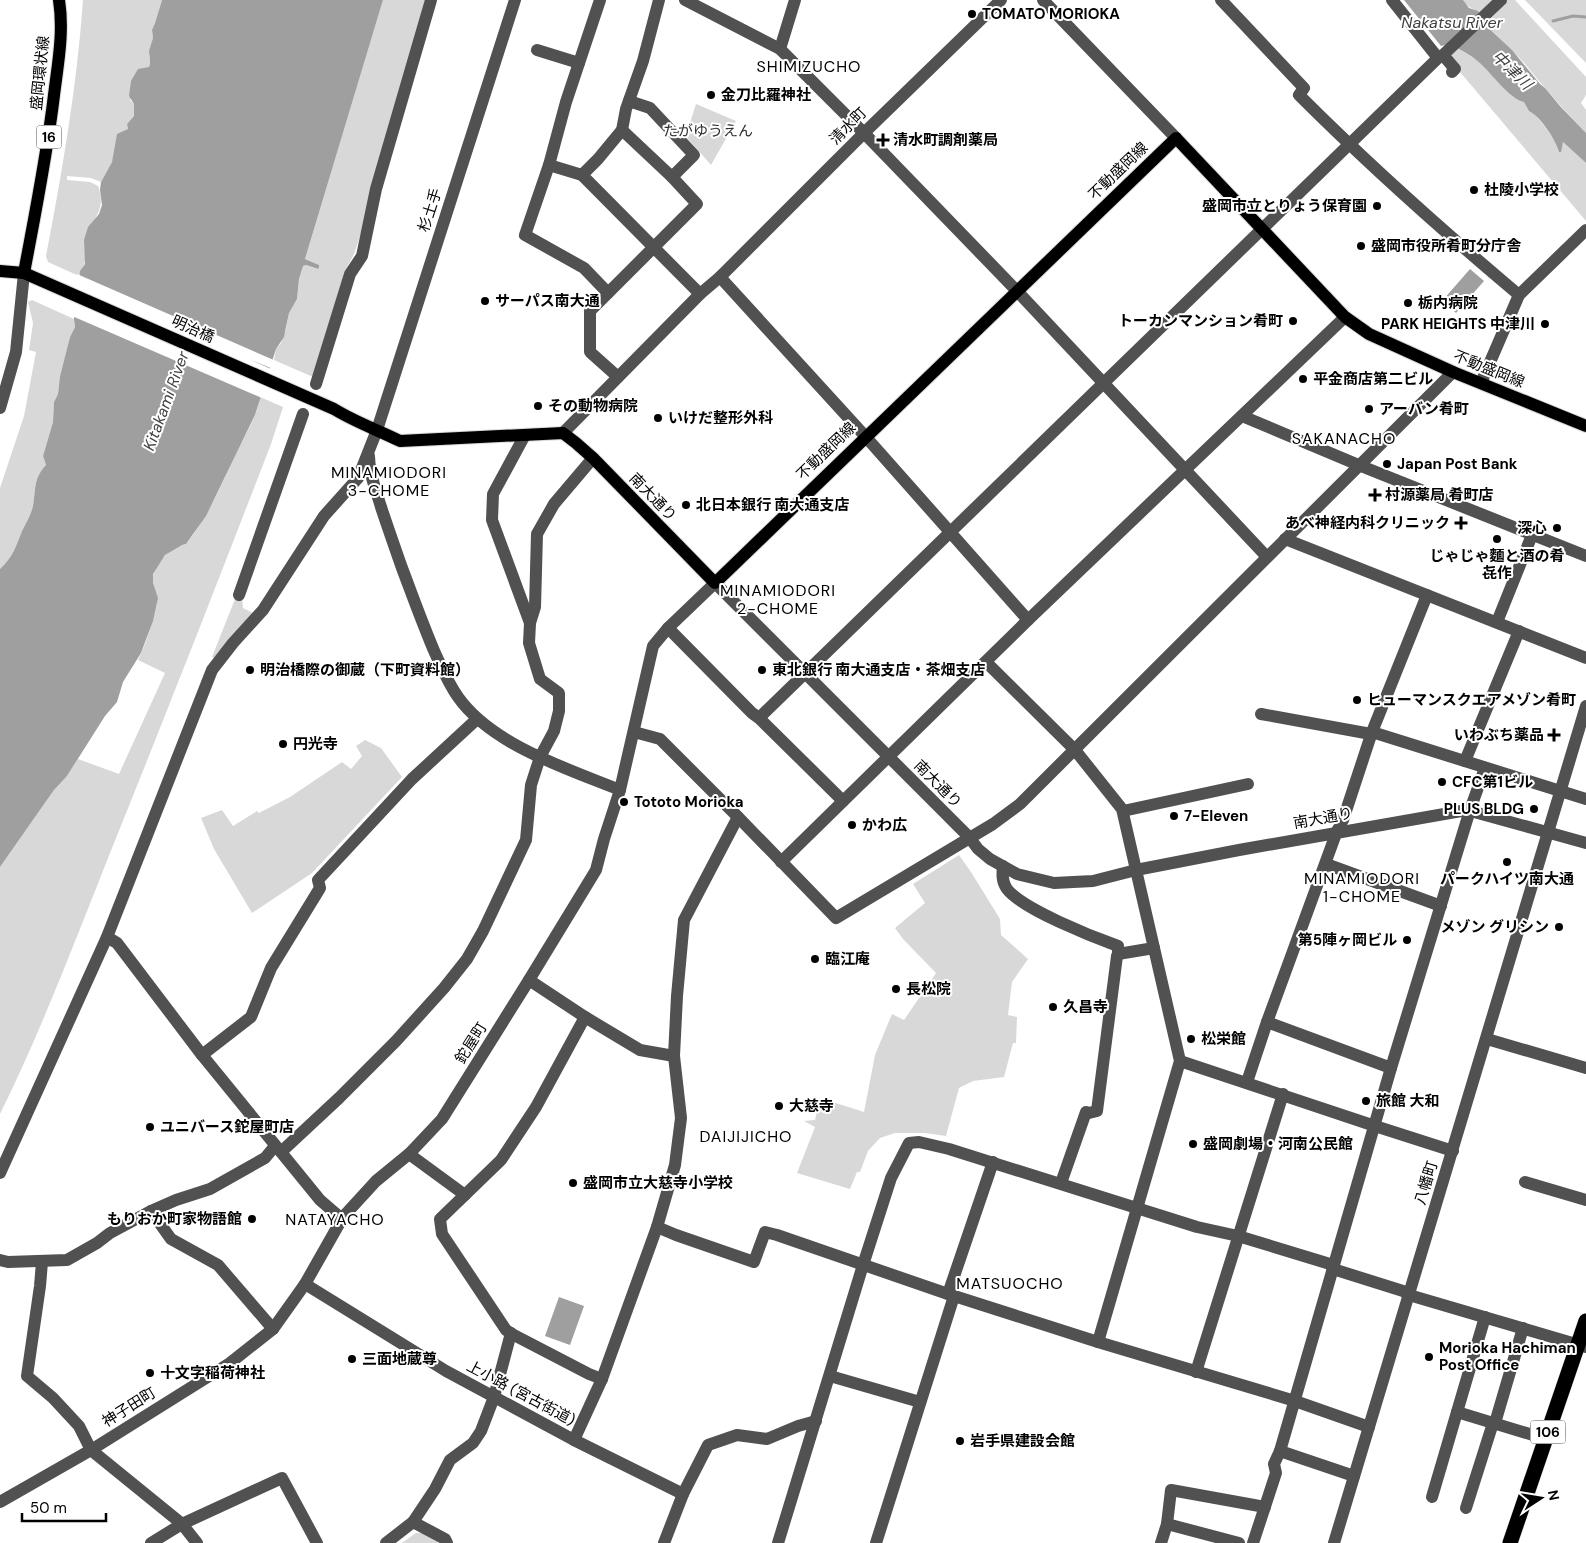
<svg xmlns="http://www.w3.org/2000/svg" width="1586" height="1543" viewBox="0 0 1586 1543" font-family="'DM Sans','Noto Sans JP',sans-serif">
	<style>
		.green { fill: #d8d8d8 }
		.water { fill: #9f9f9f }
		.pier { fill: #fff }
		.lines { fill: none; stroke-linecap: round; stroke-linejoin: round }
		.stream { stroke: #9f9f9f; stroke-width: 3 }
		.major-casing { stroke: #dbdbdb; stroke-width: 14 }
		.highway-casing { stroke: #dbdbdb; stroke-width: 16 }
		.minor { stroke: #515151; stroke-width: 12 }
		.major { stroke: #000; stroke-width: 12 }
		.highway { stroke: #000; stroke-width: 15 }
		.poi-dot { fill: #000; stroke: #fff; stroke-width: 2 }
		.labels { text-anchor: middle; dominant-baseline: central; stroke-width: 4; stroke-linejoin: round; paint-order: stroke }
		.shield { fill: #fff; stroke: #4c4c4c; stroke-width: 1 }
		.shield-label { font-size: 14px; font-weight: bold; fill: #000 }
		.poi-label { font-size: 15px; font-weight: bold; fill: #000; stroke: #fff; text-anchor: start }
		.street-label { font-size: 15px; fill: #000; stroke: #fff }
		.park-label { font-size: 15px; fill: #2f2f2f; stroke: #fff }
		.water-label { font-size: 16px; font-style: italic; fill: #404040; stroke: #fff }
		.neighbourhood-label { font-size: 16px; letter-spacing: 1px; fill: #000; stroke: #fff }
	</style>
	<rect width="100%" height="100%" fill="#fff"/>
	<g class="green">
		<path d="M83,0H162L155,23L152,31L153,38L149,56L150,63L149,67L130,100L134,104V116L127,124L128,129C116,136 117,153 111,164C108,170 104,176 101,182L91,178L67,176V180L90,182L98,186C107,211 93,217 85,238C83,244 86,254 85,261C84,267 80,270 79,276L48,262L46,256C62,172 77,86 83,0Z"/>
		<path d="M383,0H425L361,233L354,254L344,273L313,377L274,360L276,349L281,343L286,330L289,313L297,299L299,279L303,266L306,265L317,269L319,265L305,259Z"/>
		<path d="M1463,0H1497L1480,15C1475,8 1467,8 1463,0Z"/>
		<path d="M1505,0H1515L1586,77V95L1581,103L1586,110V133C1565,111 1544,88 1525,64C1513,50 1497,37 1484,24Z"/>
		<path d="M1525,0H1586V63Z"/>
		<path d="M1456,47L1479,61L1499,83L1524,102L1531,112L1534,113C1543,125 1555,137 1559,152L1563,142L1586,163V221L1449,59Z"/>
		<path d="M696,104L736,121L711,165L682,132L690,123Z"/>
		<path d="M32,300L74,319L75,327L70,337L60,376L58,394L54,402L53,422L43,456L46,465C33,479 36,489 33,506C31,515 26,523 22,531C16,546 13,557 0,569V488L24,416L36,352L29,350L33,323L28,302Z"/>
		<path d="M260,397L283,407L271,444C218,581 165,717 110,853C75,941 42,1029 0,1114V867L54,790L67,776L78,759L119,774L165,673L138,660C147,642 153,621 157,601C158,594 153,589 153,582C151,565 170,547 186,544C209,516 222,482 238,450C246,433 257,417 260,397Z"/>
		<path d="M237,594L242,596L243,608L253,613L215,658L212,657Z"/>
		<path d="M365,740L381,748L402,777L312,873L252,913L214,849L201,818L222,810L233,826L257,811L259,813L290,797L342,762L351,769L362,756L356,746Z"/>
		<path d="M959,855L971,872L1000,919L1001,935L1028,959L1012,982L1008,1015L1017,1017L1016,1043H1013L1004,1077L973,1081L959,1088L946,1136L925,1133H895L880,1138L868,1151L860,1172H857L850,1189L797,1173L815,1127L804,1121L815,1120L820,1098L864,1112L875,1055L892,1014L904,1020L936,973L903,939L895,928L925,903L913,884Z"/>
		<path d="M416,1533H423L439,1543H402Z"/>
	</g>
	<g class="water">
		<path d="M162,0H383L305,259L319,265V267L318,269L306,265L303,266L299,279L297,299L289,313L284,337L276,349L255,415L206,516L186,544L182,545L165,555L153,574V583L158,598L153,621L141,653L123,682L117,702L105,716L67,776L54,790L0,867V569C13,557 16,546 22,531C26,523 31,515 33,506C36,489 33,479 46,465L43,456L53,422L54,402L58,394L60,376L70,337L75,327L74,319L80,271L85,264L84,240L88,227L99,214L102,205L100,190L101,182L112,162L117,134L128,129L127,124L134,116V104L129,96L131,81L138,69L149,67L150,63L149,51L153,38L152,30L155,23Z"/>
		<path d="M1404,0H1463L1469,8L1478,11L1480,15L1484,24L1512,50L1540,84L1545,88L1560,106L1586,133V163L1563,142L1561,152H1559C1556,140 1540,116 1529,111L1524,102C1511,100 1490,72 1480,63C1471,55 1460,49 1449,44L1441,46Z"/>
		<path d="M1470,269L1484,281L1456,313L1443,300Z"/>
		<path d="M559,1297L584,1306L570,1345L545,1336Z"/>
	</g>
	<path class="pier" d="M77,274L276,361L273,369L249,359L273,370L262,398L72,316Z"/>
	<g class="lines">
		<path class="stream" d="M1553,21L1573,16L1586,17"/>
		<defs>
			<g id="major">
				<path d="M0,271L24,273L334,409C355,422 378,430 400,441L563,433L576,443L593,458L715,583L1176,138L1345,317L1369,334L1453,372L1586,426"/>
				<path d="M24,273C35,214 47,155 54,95C58,63 64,32 59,0"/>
			</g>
			<path id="highway" d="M1510,1543L1586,1321"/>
		</defs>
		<use href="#major" class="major-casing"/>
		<use href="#highway" class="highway-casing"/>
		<g class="minor">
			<path d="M659,0L643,61L626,109L622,130L598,159L582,175L700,294"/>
			<path d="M685,0L780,49L864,133L1017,291L1267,557"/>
			<path d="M1043,0L1176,138"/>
			<path d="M1221,0L1304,88L1299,95C1369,165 1443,231 1519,295"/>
			<path d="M780,49L795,0"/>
			<path d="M537,50L579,63"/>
			<path d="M1452,72L1455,69L1443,55L1501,0"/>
			<path d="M622,130L672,177"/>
			<path d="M549,165L525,235L584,268L608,293"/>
			<path d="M582,175L549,165L566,102L600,0"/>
			<path d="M720,277L865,436L1028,620"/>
			<path d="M618,377L590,352V311L697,204L672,177L694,155L650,108L629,101"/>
			<path d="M1481,383L1519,295L1586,230"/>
			<path d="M316,384L350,274L362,256L376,189L431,0"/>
			<path d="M0,408L16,352L24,273"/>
			<path d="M1242,416L1361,466L1586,556"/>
			<path d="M563,433L700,294L720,277L864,133L1001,0"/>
			<path d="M525,435L493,494L492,520L530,623"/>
			<path d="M369,456C369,474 376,490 381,507C388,528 395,548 402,568C413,597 423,625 435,653C442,668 448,683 458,697C492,745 568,769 620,790"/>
			<path d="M1285,539L1586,658"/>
			<path d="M239,595L303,414"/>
			<path d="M1497,622L1532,535"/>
			<path d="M668,628L752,713L759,718L843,801"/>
			<path d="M986,662L1075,750L1122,809L1180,1061L1098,1342"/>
			<path d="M1261,714L1371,734"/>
			<path d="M759,718L1438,58L1392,0"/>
			<path d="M634,732L660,739L738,817L836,918L993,824L1020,804L1453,372"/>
			<path d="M1372,732L1586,799"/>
			<path d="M1465,761L1519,631"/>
			<path d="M1123,811L1248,784"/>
			<path d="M781,862L1028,620L1345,317"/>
			<path d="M1326,864L1441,906"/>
			<path d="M1003,866C1002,875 1002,882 1007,889C1022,909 1093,937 1118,946V954L1154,948"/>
			<path d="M107,937L117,943L202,1055L320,1200L342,1219"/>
			<path d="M529,980L585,1017L640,1050L674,1056"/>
			<path d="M585,1017L536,1107L501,1160L440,1219L442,1234L506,1330L512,1334L589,1374L602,1379"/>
			<path d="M1267,1022L1391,1068"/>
			<path d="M1487,1039L1586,1068"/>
			<path d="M202,1055L251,1017L271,968L320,888L318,880L412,779L477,719"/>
			<path d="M1180,1061L1375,1126L1453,1151"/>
			<path d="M1247,1082L1267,1022L1337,831L1343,820L1372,732L1427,595"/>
			<path d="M281,1152L339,1098L396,1041L444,988L467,959L483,931L526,840L531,785L540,757L554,731L559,711V693L540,679L529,643L530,623L535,607L537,534L554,504L593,458"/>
			<path d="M409,1154L465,1195"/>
			<path d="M0,1173L107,937L212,670L233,643L263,610L324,516L358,478L377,430L515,0"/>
			<path d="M1525,1182L1586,1200"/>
			<path d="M1061,1183L1086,1112L1089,1113L1097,1111L1117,956L1118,954"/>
			<path d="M151,1211L171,1239L218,1265L273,1329"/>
			<path d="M657,1227L676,1235L754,1262L765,1232L777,1235L948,1294L1098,1342L1295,1401L1369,1427"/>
			<path d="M0,1260L8,1262L67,1260L97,1243L110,1233L151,1211L176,1200L210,1189L265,1158L275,1146"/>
			<path d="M42,1262L40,1286L27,1376L53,1398L79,1426L91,1450L182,1524L197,1543"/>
			<path d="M305,1284L446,1371L574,1440L683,1494"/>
			<path d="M948,1294L993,1162"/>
			<path d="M1196,1372L1283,1094"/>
			<path d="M830,1376L920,1402"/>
			<path d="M1457,1412L1546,1439"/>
			<path d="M1495,1423L1523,1328"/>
			<path d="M574,1440L602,1379L657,1227L675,1165L681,1118L674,1056L677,996L684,920L738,817"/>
			<path d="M1354,1476L1280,1451L1391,1068L1470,810L1485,768"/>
			<path d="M1432,1497L1485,1317"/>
			<path d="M0,1502L91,1450L230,1363L273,1329L305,1284L343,1217L376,1181L409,1154L442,1119L529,980L596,870L604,839L620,790L653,646L668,628L715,583L969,837L978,849L990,859L1017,874L1054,883L1093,881L1136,870L1239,850L1467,810L1586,843"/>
			<path d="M1466,1508L1493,1423"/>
			<path d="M413,1522L435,1489L450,1460L473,1443L481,1431L494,1397L511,1333"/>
			<path d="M1167,1524L1239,1543"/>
			<path d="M151,1543L182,1524L282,1478L317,1543"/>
			<path d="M386,1543L413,1522L445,1539L447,1543"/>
			<path d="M664,1543L683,1494L708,1445L737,1435L767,1439L798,1426L816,1421"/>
			<path d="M778,1543L863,1265L891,1178L909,1143L919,1142L949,1149L1197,1227L1238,1236L1330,1264L1333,1269L1403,1291L1409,1295L1586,1347"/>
			<path d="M876,1543L954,1296"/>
			<path d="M1161,1543L1167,1524L1171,1490L1265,1507"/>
			<path d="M1253,1543L1276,1473L1274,1464L1280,1451"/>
			<path d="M1334,1543L1586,706"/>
		</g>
		<use href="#major" class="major"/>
		<use href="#highway" class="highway"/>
	</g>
	<g class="poi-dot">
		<circle cx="972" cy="14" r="5"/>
		<circle cx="711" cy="95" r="5"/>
		<path d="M880.5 132.5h5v5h5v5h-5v5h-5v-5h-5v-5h5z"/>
		<circle cx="1474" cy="190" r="5"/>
		<circle cx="1377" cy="206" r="5"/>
		<circle cx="1361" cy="246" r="5"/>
		<circle cx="485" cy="301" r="5"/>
		<circle cx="1408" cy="303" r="5"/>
		<circle cx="1293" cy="321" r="5"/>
		<circle cx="1545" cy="324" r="5"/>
		<circle cx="1303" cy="379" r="5"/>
		<circle cx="538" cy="406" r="5"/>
		<circle cx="1369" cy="409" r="5"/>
		<circle cx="658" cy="418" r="5"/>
		<circle cx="1387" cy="464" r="5"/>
		<path d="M1372.5 487.5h5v5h5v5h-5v5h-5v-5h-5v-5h5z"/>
		<circle cx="686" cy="505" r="5"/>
		<path d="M1458.5 515.5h5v5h5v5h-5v5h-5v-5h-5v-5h5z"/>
		<circle cx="1557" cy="528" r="5"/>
		<circle cx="1497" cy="539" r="5"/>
		<circle cx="250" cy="670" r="5"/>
		<circle cx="762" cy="670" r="5"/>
		<circle cx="1357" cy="700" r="5"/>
		<path d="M1551.5 727.5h5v5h5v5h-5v5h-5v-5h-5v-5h5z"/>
		<circle cx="283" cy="744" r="5"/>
		<circle cx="1442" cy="782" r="5"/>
		<circle cx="624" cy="802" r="5"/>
		<circle cx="1534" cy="809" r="5"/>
		<circle cx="1174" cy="816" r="5"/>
		<circle cx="852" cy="825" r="5"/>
		<circle cx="1507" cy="862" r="5"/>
		<circle cx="1559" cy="927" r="5"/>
		<circle cx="1407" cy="940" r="5"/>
		<circle cx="815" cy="959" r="5"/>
		<circle cx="896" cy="989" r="5"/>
		<circle cx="1053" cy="1007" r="5"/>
		<circle cx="1191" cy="1039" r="5"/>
		<circle cx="1366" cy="1101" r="5"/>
		<circle cx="779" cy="1106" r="5"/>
		<circle cx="150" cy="1127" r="5"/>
		<circle cx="1193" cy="1144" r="5"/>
		<circle cx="573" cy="1183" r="5"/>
		<circle cx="252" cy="1219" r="5"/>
		<circle cx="1429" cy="1357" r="5"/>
		<circle cx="352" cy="1359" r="5"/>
		<circle cx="150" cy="1373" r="5"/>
		<circle cx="960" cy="1441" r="5"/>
	</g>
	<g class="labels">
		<g class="shield">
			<rect x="36.5" y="125.5" width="25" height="23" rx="4"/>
			<rect x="1530.5" y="1420.5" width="35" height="23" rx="4"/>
		</g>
		<g class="shield-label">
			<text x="49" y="137">16</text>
			<text x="1548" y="1432">106</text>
		</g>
		<g class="poi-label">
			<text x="982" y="14">TOMATO MORIOKA</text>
			<text x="721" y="95">金刀比羅神社</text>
			<text x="893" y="140">清水町調剤薬局</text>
			<text x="1484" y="190">杜陵小学校</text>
			<text x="1367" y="206" text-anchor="end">盛岡市立とりょう保育園</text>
			<text x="1371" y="246">盛岡市役所肴町分庁舎</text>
			<text x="495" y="301">サーパス南大通</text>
			<text x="1418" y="303">栃内病院</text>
			<text x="1283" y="321" text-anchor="end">トーカンマンション肴町</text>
			<text x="1535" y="324" text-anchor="end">PARK HEIGHTS 中津川</text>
			<text x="1313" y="379">平金商店第二ビル</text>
			<text x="548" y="406">その動物病院</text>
			<text x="1379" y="409">アーバン肴町</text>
			<text x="668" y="418">いけだ整形外科</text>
			<text x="1397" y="464">Japan Post Bank</text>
			<text x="1385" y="495">村源薬局 肴町店</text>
			<text x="696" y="505">北日本銀行 南大通支店</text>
			<text x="1450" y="523" text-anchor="end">あべ神経内科クリニック</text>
			<text x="1547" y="528" text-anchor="end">深心</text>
			<text x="1497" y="556" text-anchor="middle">じゃじゃ麵と酒の肴<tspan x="1497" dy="17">㐂作</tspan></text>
			<text x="260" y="670">明治橋際の御蔵（下町資料館）</text>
			<text x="772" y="670">東北銀行 南大通支店・茶畑支店</text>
			<text x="1367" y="700">ヒューマンスクエアメゾン肴町</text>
			<text x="1544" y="735" text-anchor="end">いわぶち薬品</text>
			<text x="293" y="744">円光寺</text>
			<text x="1452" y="782">CFC第1ビル</text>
			<text x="634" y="802">Tototo Morioka</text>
			<text x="1524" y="809" text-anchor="end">PLUS BLDG</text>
			<text x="1184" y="816">7-Eleven</text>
			<text x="862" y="825">かわ広</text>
			<text x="1507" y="879" text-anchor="middle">パークハイツ南大通</text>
			<text x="1549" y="927" text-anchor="end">メゾン グリシン</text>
			<text x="1397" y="940" text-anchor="end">第5陣ヶ岡ビル</text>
			<text x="825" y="959">臨江庵</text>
			<text x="906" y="989">長松院</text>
			<text x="1063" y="1007">久昌寺</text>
			<text x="1201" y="1039">松栄館</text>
			<text x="1376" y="1101">旅館 大和</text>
			<text x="789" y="1106">大慈寺</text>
			<text x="160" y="1127">ユニバース鉈屋町店</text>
			<text x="1203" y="1144">盛岡劇場・河南公民館</text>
			<text x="583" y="1183">盛岡市立大慈寺小学校</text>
			<text x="242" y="1219" text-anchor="end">もりおか町家物語館</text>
			<text x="1439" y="1348">Morioka Hachiman<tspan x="1439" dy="17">Post Office</tspan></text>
			<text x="362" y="1359">三面地蔵尊</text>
			<text x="160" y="1373">十文字稲荷神社</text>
			<text x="970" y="1441">岩手県建設会館</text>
		</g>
		<g class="street-label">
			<text transform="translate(40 73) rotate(-84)">盛岡環状線</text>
			<text transform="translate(848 126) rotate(-45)">清水町</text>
			<text transform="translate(1118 171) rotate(-44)">不動盛岡線</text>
			<text transform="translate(430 210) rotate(-72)">杉土手</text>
			<text transform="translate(193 329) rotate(24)">明治橋</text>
			<text transform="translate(1489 369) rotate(22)">不動盛岡線</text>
			<text transform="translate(826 451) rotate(-44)">不動盛岡線</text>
			<text transform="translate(653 497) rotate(46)">南大通り</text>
			<text transform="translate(938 784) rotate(45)">南大通り</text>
			<text transform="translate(1323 818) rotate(-10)">南大通り</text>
			<text transform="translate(471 1043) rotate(-58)">鉈屋町</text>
			<text transform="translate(1426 1183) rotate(-73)">八幡町</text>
			<text transform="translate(521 1393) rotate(28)">上小路 (宮古街道)</text>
			<text transform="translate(129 1407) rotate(-32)">神子田町</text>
		</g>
		<g class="park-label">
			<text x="708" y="131">たがゆうえん</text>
		</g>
		<g class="water-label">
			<text x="1452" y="22">Nakatsu River</text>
			<text transform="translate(1512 70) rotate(44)">中津川</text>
			<text transform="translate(166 401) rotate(-70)">Kitakami River</text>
		</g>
		<g class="neighbourhood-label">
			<text x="809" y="66">SHIMIZUCHO</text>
			<text x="1344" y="438">SAKANACHO</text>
			<text x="389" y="472">MINAMIODORI<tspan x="389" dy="18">3-CHOME</tspan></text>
			<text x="778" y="590">MINAMIODORI<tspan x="778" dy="18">2-CHOME</tspan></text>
			<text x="1362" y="878">MINAMIODORI<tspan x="1362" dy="18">1-CHOME</tspan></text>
			<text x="746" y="1136">DAIJIJICHO</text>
			<text x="335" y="1219">NATAYACHO</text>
			<text x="1010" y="1283">MATSUOCHO</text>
		</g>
	</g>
	<g transform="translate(1541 1498) rotate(78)" stroke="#ffffff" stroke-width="4" paint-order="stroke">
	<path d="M0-4L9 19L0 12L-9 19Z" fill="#000000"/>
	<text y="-8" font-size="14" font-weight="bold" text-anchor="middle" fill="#000000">N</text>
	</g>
	<path d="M22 1513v8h84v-8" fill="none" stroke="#000000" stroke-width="2.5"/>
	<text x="30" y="1513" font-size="15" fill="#000000" stroke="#ffffff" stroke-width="4" paint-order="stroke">50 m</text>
</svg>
